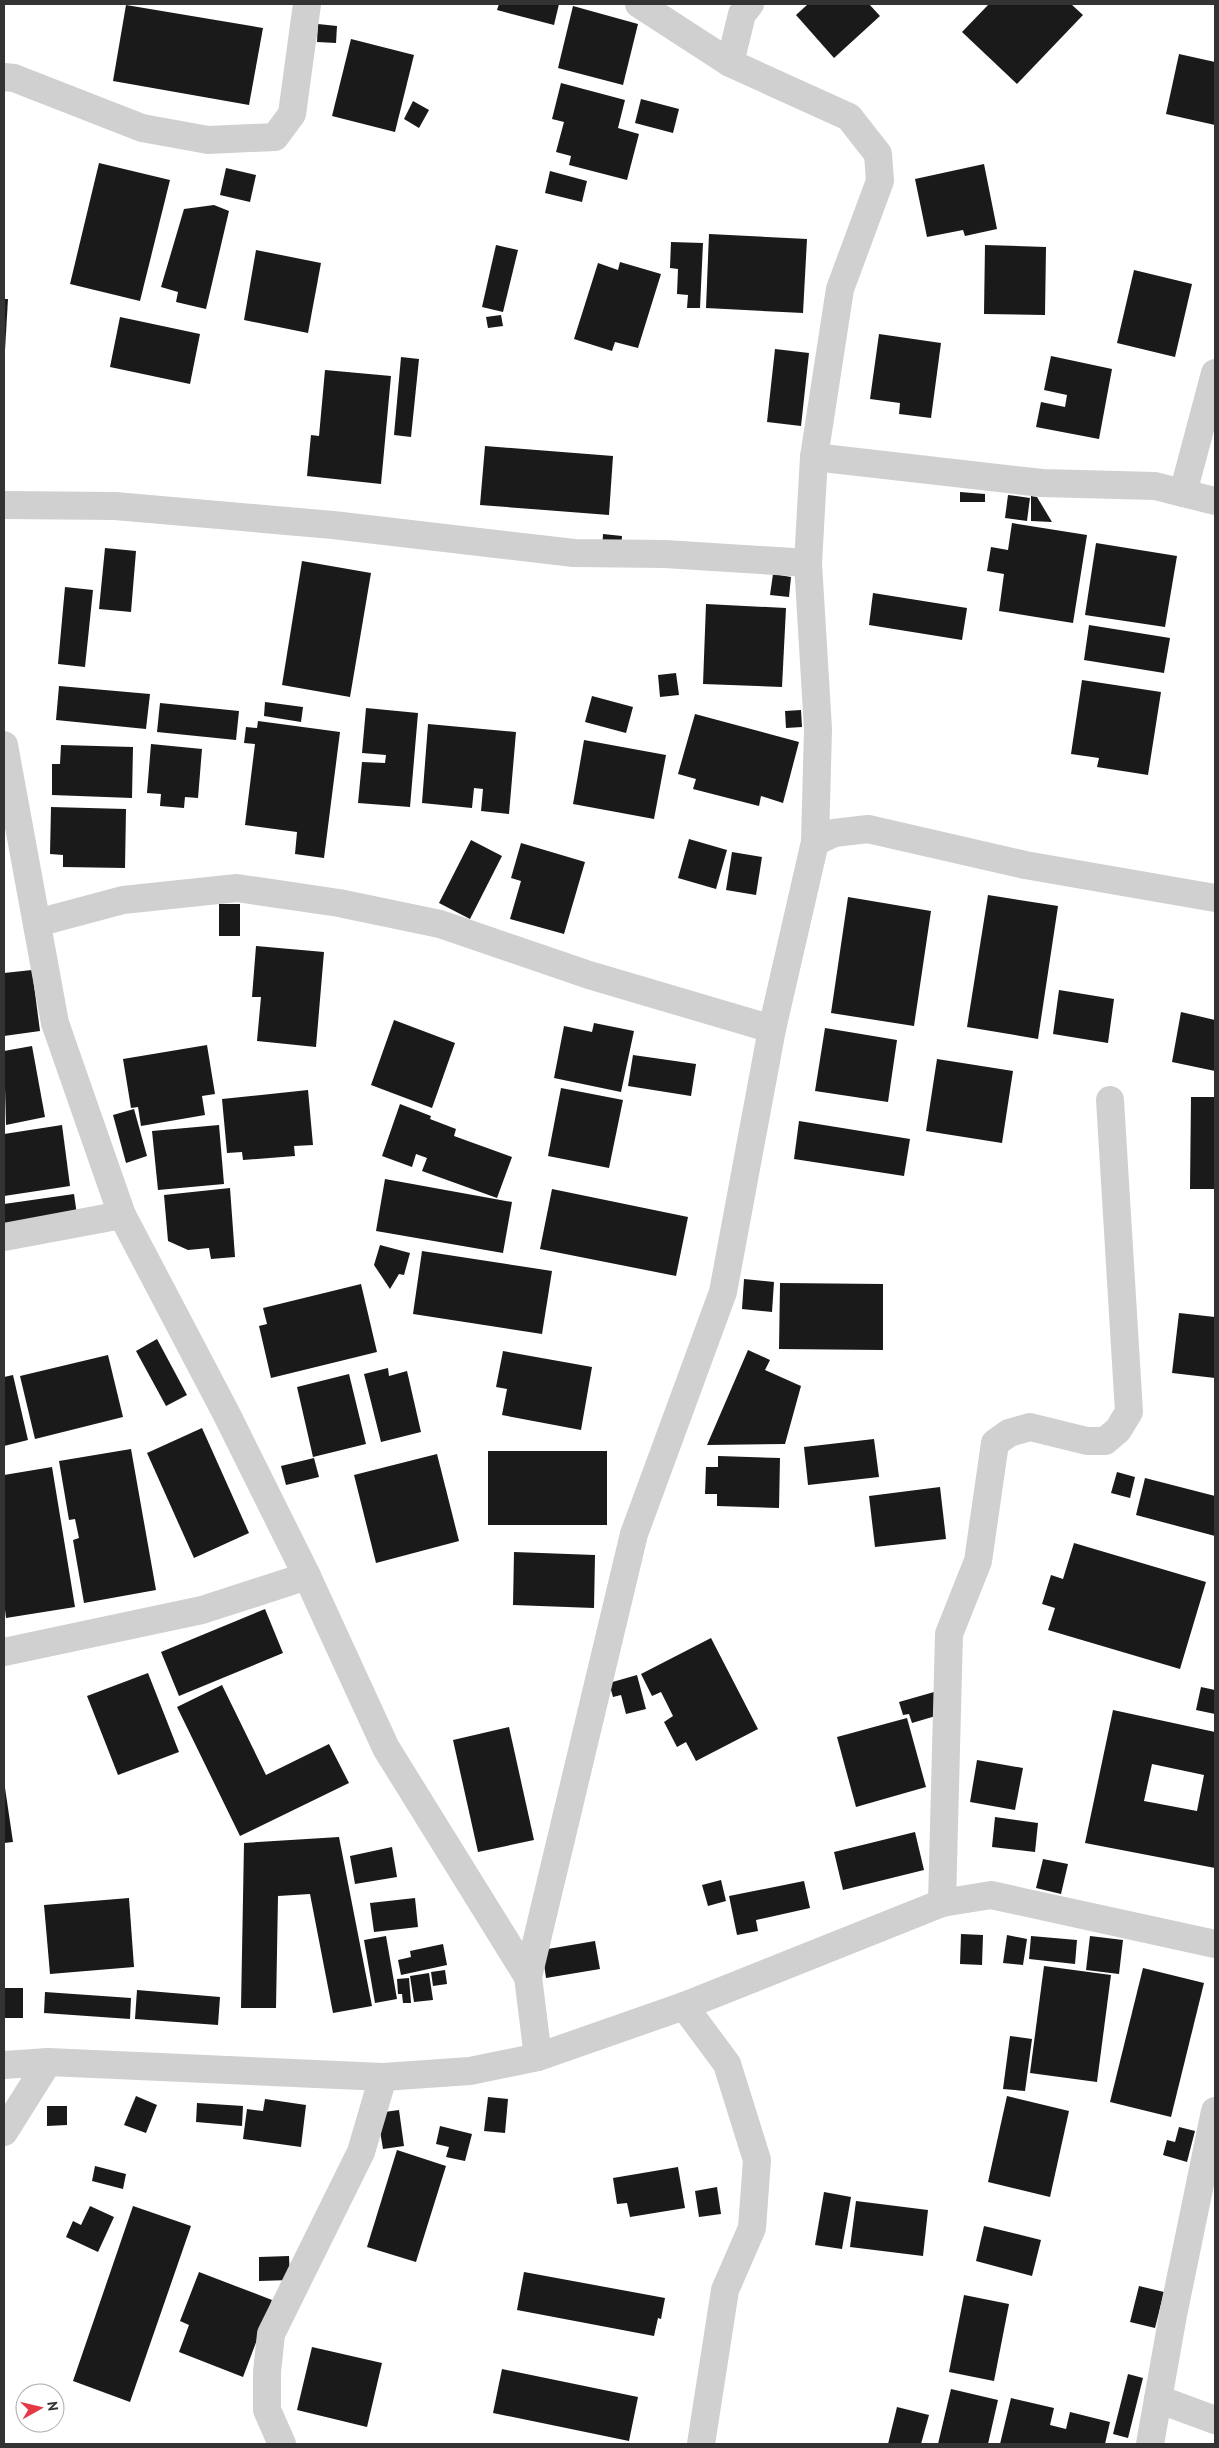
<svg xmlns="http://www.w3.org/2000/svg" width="1219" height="2448" viewBox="0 0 1219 2448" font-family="'PT Sans',sans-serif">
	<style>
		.building { fill: #1a1a1a; fill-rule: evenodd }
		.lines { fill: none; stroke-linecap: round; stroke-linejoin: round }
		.minor { stroke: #d0d0d0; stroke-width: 28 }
	</style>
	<rect width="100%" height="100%" fill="#fff"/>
	<g class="building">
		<path d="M499,4H559L554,25L497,10Z"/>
		<path d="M808,4H869L880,16L834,58L796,15Z"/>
		<path d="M989,4H1071L1083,15L1017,84L962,32Z"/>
		<path d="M126,5L263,28L249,105L113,81Z"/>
		<path d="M573,6L638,24L623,85L558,68Z"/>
		<path d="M318,24L337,26L336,43L317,42Z"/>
		<path d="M351,39L414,55L395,132L332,116Z"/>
		<path d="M1179,54L1215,62V125L1166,114Z"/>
		<path d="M561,83L625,100L618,128L639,134L627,180L569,165L571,156L556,152L564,122L552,119Z"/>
		<path d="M641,99L679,109L673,133L635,123Z"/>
		<path d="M413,101L429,110L419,128L404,119Z"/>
		<path d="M99,163L170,180L140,301L70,284Z"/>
		<path d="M984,164L997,229L965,236L963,230L927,237L915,179Z"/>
		<path d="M226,168L256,175L250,202L220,195Z"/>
		<path d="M550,171L587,181L582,202L545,193Z"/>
		<path d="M214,205L229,211L206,309L176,302L178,292L161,287L184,209Z"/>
		<path d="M709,234L807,239L803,313L706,308Z"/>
		<path d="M671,242L703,243L700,308H687L688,295L677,294L678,269L670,268Z"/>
		<path d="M496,245L518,250L503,312L482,307Z"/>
		<path d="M985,245L1046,247L1045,315L984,314Z"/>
		<path d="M256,250L321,263L308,333L244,320Z"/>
		<path d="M620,262L661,274L638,348L615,342L612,351L574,339L598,263L618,270Z"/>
		<path d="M1134,270L1192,284L1175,357L1117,343Z"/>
		<path d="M4,299H8L5,350H4Z"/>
		<path d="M501,315L503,326L488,328L486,317Z"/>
		<path d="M120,317L200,334L190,384L110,367Z"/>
		<path d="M879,334L941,343L931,418L899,414L900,403L870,399Z"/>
		<path d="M775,349L809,353L801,426L767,422Z"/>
		<path d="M1051,356L1112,369L1099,439L1036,427L1041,402L1065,407L1067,395L1044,390Z"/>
		<path d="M401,357L419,359L411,437L394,435Z"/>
		<path d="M325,370L391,376L381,484L307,476L311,435L319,436Z"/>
		<path d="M485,446L613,456L609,515L480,505Z"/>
		<path d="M960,492L985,494V502H960Z"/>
		<path d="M1008,495L1030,498L1027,521L1005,518Z"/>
		<path d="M1031,496L1037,497L1052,522L1031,521Z"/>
		<path d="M1012,523L1087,535L1073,623L999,611L1004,574L987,571L991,547L1008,550Z"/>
		<path d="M603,534L622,536L621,552L602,550Z"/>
		<path d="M1096,543L1177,556L1165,627L1085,615Z"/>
		<path d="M105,548L136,551L131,612L99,609Z"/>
		<path d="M302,561L371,573L350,697L282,685Z"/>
		<path d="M773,574L791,577L789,597L770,595Z"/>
		<path d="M65,587L93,590L85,667L58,664Z"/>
		<path d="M873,593L967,608L962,640L869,625Z"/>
		<path d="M706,604L786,608L782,687L703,684Z"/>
		<path d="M1089,625L1170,638L1164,673L1084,660Z"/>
		<path d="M676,673L679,695L660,697L658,675Z"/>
		<path d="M1082,680L1161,692L1148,775L1097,767L1099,758L1071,754Z"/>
		<path d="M59,686L150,694L146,729L56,720Z"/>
		<path d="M592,696L633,707L626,733L585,722Z"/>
		<path d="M265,702L303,707L301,722L264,716Z"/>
		<path d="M160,703L239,711L236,740L157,732Z"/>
		<path d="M366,708L418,713L410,807L358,803L362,762L385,763L386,755L362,753Z"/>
		<path d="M801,710L802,727L786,728L785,711Z"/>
		<path d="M695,714L799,742L783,803L761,796L759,806L693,789L696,779L678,774Z"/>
		<path d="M258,721L340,732L324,858L295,854L297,832L245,825L255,744L244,743L246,727L257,728Z"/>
		<path d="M428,724L516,732L509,814L481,811L483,789L474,788L472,808L422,803Z"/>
		<path d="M584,740L666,755L654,819L573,804Z"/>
		<path d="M151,744L202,749L198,798L185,797L184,808L160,806L161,794L147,793Z"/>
		<path d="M61,745L133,747L132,798L52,795V764H60Z"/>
		<path d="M51,807L126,809L125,868L63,867V855L50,854Z"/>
		<path d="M689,839L727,850L716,889L678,878Z"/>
		<path d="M471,840L502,856L470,919L439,903Z"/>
		<path d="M521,843L585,862L564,934L510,919L521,881L511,878Z"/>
		<path d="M732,852L762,857L756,895L726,890Z"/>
		<path d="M988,895L1058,906L1038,1039L967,1027Z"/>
		<path d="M848,897L931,911L914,1026L831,1013Z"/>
		<rect x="219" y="904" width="21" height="32"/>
		<path d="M256,946L324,952L316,1047L257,1041L261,997H252Z"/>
		<path d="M32,970L40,1031L4,1036V973Z"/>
		<path d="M1059,990L1114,999L1108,1043L1053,1034Z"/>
		<path d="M1181,1012L1215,1020V1071L1172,1062Z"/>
		<path d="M394,1020L455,1043L432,1108L371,1085Z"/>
		<path d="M594,1023L634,1031L621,1092L554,1078L564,1026L592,1032Z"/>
		<path d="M825,1028L897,1040L888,1102L815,1091Z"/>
		<path d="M207,1045L215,1094L202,1096L205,1115L141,1126L138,1107L131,1108L123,1059Z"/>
		<path d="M32,1046L45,1117L6,1125L4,1051Z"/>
		<path d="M633,1055L696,1064L691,1096L628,1086Z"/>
		<path d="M937,1059L1013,1071L1002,1143L926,1131Z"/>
		<path d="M561,1088L623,1100L609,1168L548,1156Z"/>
		<path d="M308,1090L313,1145L294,1146L295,1156L243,1160L242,1152L227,1153L222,1099Z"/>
		<path d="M1191,1097H1215V1189H1190Z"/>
		<path d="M400,1104L431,1116L430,1119L456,1129L454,1136L512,1157L497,1198L422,1171L427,1158L416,1154L412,1167L382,1156Z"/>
		<path d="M134,1109L147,1156L126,1163L113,1115Z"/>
		<path d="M799,1121L910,1139L904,1176L794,1159Z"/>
		<path d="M62,1125L70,1186L4,1196V1134Z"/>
		<path d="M219,1125L224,1184L158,1190L152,1131Z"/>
		<path d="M385,1179L512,1202L503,1253L376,1231Z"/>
		<path d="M230,1188L235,1257L211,1259L209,1248L188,1250L168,1241L164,1195Z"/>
		<path d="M552,1189L688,1217L676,1276L540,1249Z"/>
		<path d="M74,1194L77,1215L4,1226V1204Z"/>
		<path d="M380,1245L410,1253L404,1275L399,1274L390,1289L374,1265Z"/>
		<path d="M422,1251L552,1271L542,1334L413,1314Z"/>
		<path d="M744,1279L774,1282L772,1312L742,1309Z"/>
		<path d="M780,1283L883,1284V1350L779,1349Z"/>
		<path d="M361,1284L377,1352L271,1378L259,1326L267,1324L263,1308Z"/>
		<path d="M1179,1313L1215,1317V1378L1172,1373Z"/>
		<path d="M157,1339L187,1395L166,1406L136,1351Z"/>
		<path d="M748,1350L770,1360L765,1370L801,1386L785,1444L707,1445Z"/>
		<path d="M503,1351L592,1367L581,1430L502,1415L507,1389L496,1387Z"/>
		<path d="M108,1355L123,1417L35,1439L20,1376Z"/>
		<path d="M388,1368L389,1376L407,1371L421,1432L381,1442L364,1374Z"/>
		<path d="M349,1374L366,1444L313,1457L297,1387Z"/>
		<path d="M13,1375L28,1440L4,1446V1377Z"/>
		<path d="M202,1428L249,1533L194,1558L147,1453Z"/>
		<path d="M874,1439L879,1477L808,1485L804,1447Z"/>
		<path d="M131,1449L156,1590L84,1603L73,1540L79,1538L75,1519L69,1520L59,1461Z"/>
		<rect x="488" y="1451" width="119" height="74"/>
		<path d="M437,1454L459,1541L376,1563L354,1475Z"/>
		<path d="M718,1456L780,1458L779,1508L717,1506V1494H705L706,1467H718Z"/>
		<path d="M314,1458L319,1477L286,1485L281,1466Z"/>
		<path d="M52,1467L75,1607L6,1618L4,1601V1475Z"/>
		<path d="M1117,1472L1135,1477L1130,1498L1111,1493Z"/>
		<path d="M1145,1478L1215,1496V1536L1136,1515Z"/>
		<path d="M940,1487L946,1539L875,1547L869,1496Z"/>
		<path d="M1074,1543L1206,1582L1180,1669L1048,1630L1055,1608L1042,1604L1051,1575L1063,1579Z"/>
		<path d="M514,1552L595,1555L594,1608L513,1605Z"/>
		<path d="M265,1609L283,1653L179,1696L161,1652Z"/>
		<path d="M711,1638L758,1729L696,1761L686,1742L677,1747L664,1722L673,1716L661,1692L652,1696L641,1674Z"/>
		<path d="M148,1673L179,1752L118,1775L87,1696Z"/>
		<path d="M637,1675L646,1709L626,1714L621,1695L613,1697L609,1683Z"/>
		<path d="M222,1685L266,1775L329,1744L349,1783L240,1836L177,1707Z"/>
		<path d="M1201,1687L1215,1690V1714L1196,1710Z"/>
		<path d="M934,1692L939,1715L912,1723L909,1714L903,1715L899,1702Z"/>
		<path d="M1113,1710L1215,1732V1868L1085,1843ZM1152,1764L1204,1775L1197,1811L1144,1801Z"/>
		<path d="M907,1718L926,1787L856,1807L837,1737Z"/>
		<path d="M509,1727L534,1840L478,1852L453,1740Z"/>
		<path d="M977,1760L1023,1768L1015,1810L970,1802Z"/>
		<path d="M4,1781L13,1842L4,1843Z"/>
		<path d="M995,1817L1038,1823L1035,1852L992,1847Z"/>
		<path d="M915,1832L924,1870L843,1890L834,1852Z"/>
		<path d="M339,1837L372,2006L333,2013L310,1894L278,1896L276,2008H241L244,1843Z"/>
		<path d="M392,1847L397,1877L355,1884L350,1856Z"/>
		<path d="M1043,1859L1068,1864L1061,1894L1036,1888Z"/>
		<path d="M721,1880L726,1901L708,1906L702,1885Z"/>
		<path d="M804,1881L810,1908L756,1920L758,1931L737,1935L729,1896Z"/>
		<path d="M129,1898L134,1967L50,1974L44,1905Z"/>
		<path d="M415,1898L418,1927L374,1932L370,1903Z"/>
		<path d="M961,1934L983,1935L982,1965L960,1964Z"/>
		<path d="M1007,1935L1027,1939L1023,1965L1003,1963Z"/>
		<path d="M386,1936L397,1999L375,2003L364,1940Z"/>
		<path d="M1031,1936L1077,1940L1075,1964L1029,1959Z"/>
		<path d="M1090,1936L1123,1940L1119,1974L1086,1970Z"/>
		<path d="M595,1941L600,1969L546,1978L542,1950Z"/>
		<path d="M443,1944L447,1965L401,1975L398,1960L411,1957L410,1951Z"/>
		<path d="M1044,1966L1111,1975L1097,2082L1030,2073Z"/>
		<path d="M1143,1968L1204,1983L1171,2117L1110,2102Z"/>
		<path d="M445,1970L447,1984L433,1986L431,1972Z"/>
		<path d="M429,1973L433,2000L414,2002L410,1976Z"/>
		<path d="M409,1978L411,2003H403L402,1994H398L397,1979Z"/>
		<rect x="4" y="1988" width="19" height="30"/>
		<path d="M137,1990L220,1997L218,2025L135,2019Z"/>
		<path d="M45,1992L131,1998L130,2019L44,2013Z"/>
		<path d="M1010,2036L1032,2039L1025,2091L1003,2089Z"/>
		<path d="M136,2096L157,2105L146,2133L124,2125Z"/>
		<path d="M1007,2096L1069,2111L1050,2197L988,2182Z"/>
		<path d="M488,2097L508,2099L505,2133L484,2131Z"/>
		<path d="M265,2099L306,2105L301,2147L243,2139L247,2109L263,2111Z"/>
		<path d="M197,2103L243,2106L242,2126L196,2122Z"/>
		<path d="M47,2106H67V2125L47,2126Z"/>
		<path d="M399,2110L404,2146L383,2149L377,2113Z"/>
		<path d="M440,2126L472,2134L465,2161L446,2157L449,2147L436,2144Z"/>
		<path d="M1179,2127L1195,2131L1187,2162L1163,2155L1167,2140L1175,2142Z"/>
		<path d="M397,2150L446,2166L416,2262L367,2247Z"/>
		<path d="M95,2166L126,2174L123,2189L92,2181Z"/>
		<path d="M678,2167L685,2208L630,2217L627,2203L617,2204L613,2178Z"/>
		<path d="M717,2187L721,2214L699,2217L695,2191Z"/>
		<path d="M824,2192L851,2197L842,2249L815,2245Z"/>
		<path d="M856,2201L928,2210L923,2256L850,2247Z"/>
		<path d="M90,2206L114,2217L98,2252L66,2237L73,2221L81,2225Z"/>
		<path d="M133,2206L191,2226L130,2402L73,2381Z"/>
		<path d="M984,2226L1041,2240L1032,2276L976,2261Z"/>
		<path d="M289,2256L290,2280L259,2281V2257Z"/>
		<path d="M199,2272L272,2300L243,2377L179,2352L189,2325L180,2321Z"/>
		<path d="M524,2272L665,2298L661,2319L658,2318L654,2336L517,2310Z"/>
		<path d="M1139,2286L1164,2292L1155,2328L1130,2322Z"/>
		<path d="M964,2295L1009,2304L994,2381L949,2372Z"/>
		<path d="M312,2347L382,2363L367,2427L297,2410Z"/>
		<path d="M502,2369L638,2397L629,2441L493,2413Z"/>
		<path d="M1128,2374L1143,2378L1128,2438L1113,2434Z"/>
		<path d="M951,2389L998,2400L988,2444H938Z"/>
		<path d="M1011,2398L1054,2408L1050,2425L1066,2429L1070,2412L1110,2422L1105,2444H1000Z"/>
		<path d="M897,2407L929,2415L921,2444H888Z"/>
	</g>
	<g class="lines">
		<g class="minor">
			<path d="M730,63L742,14L750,4"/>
			<path d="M4,77L14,78L142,128L208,140L275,137L292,114L307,4"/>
			<path d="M814,457L1042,483L1155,486L1215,501"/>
			<path d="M1183,493L1215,373"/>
			<path d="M4,505L115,506L333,525L574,553L665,554L808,563"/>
			<path d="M4,745L55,1023L122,1215L226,1413L307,1576L386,1748L528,1977"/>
			<path d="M815,842L834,833L868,829L1025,865L1215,898"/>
			<path d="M37,923L123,900L237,888L339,903L440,924L589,975L772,1029"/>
			<path d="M4,1237L122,1215"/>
			<path d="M4,1652L202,1610L307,1576"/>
			<path d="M942,1903L949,1634L978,1561L995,1443L1009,1433L1030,1427L1087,1441H1105L1118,1430L1129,1412L1110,1100"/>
			<path d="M684,2006L727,2064L757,2160L752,2228L725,2290L701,2444"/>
			<path d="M538,2057L528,1977L634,1534L723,1292L772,1029L815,842L818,729L808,563L814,457L840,289L880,181L878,154L849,117L730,63L639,4"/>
			<path d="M4,2065L48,2062L383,2077L470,2071L538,2057L684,2006L942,1903L991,1895L1215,1944"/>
			<path d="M4,2132L48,2062"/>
			<path d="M1158,2399L1215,2420"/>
			<path d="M282,2444L267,2410V2372L271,2334L361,2152L383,2077"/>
			<path d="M1150,2444L1173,2315L1215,2111"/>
		</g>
	</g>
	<rect width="1219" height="2448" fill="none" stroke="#333333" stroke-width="10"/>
	<g transform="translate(40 2408) rotate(82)"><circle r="24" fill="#ffffff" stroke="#adadad"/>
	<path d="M0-4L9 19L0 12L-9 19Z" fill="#e63946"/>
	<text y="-8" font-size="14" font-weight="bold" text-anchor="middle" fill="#333333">N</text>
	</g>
</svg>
